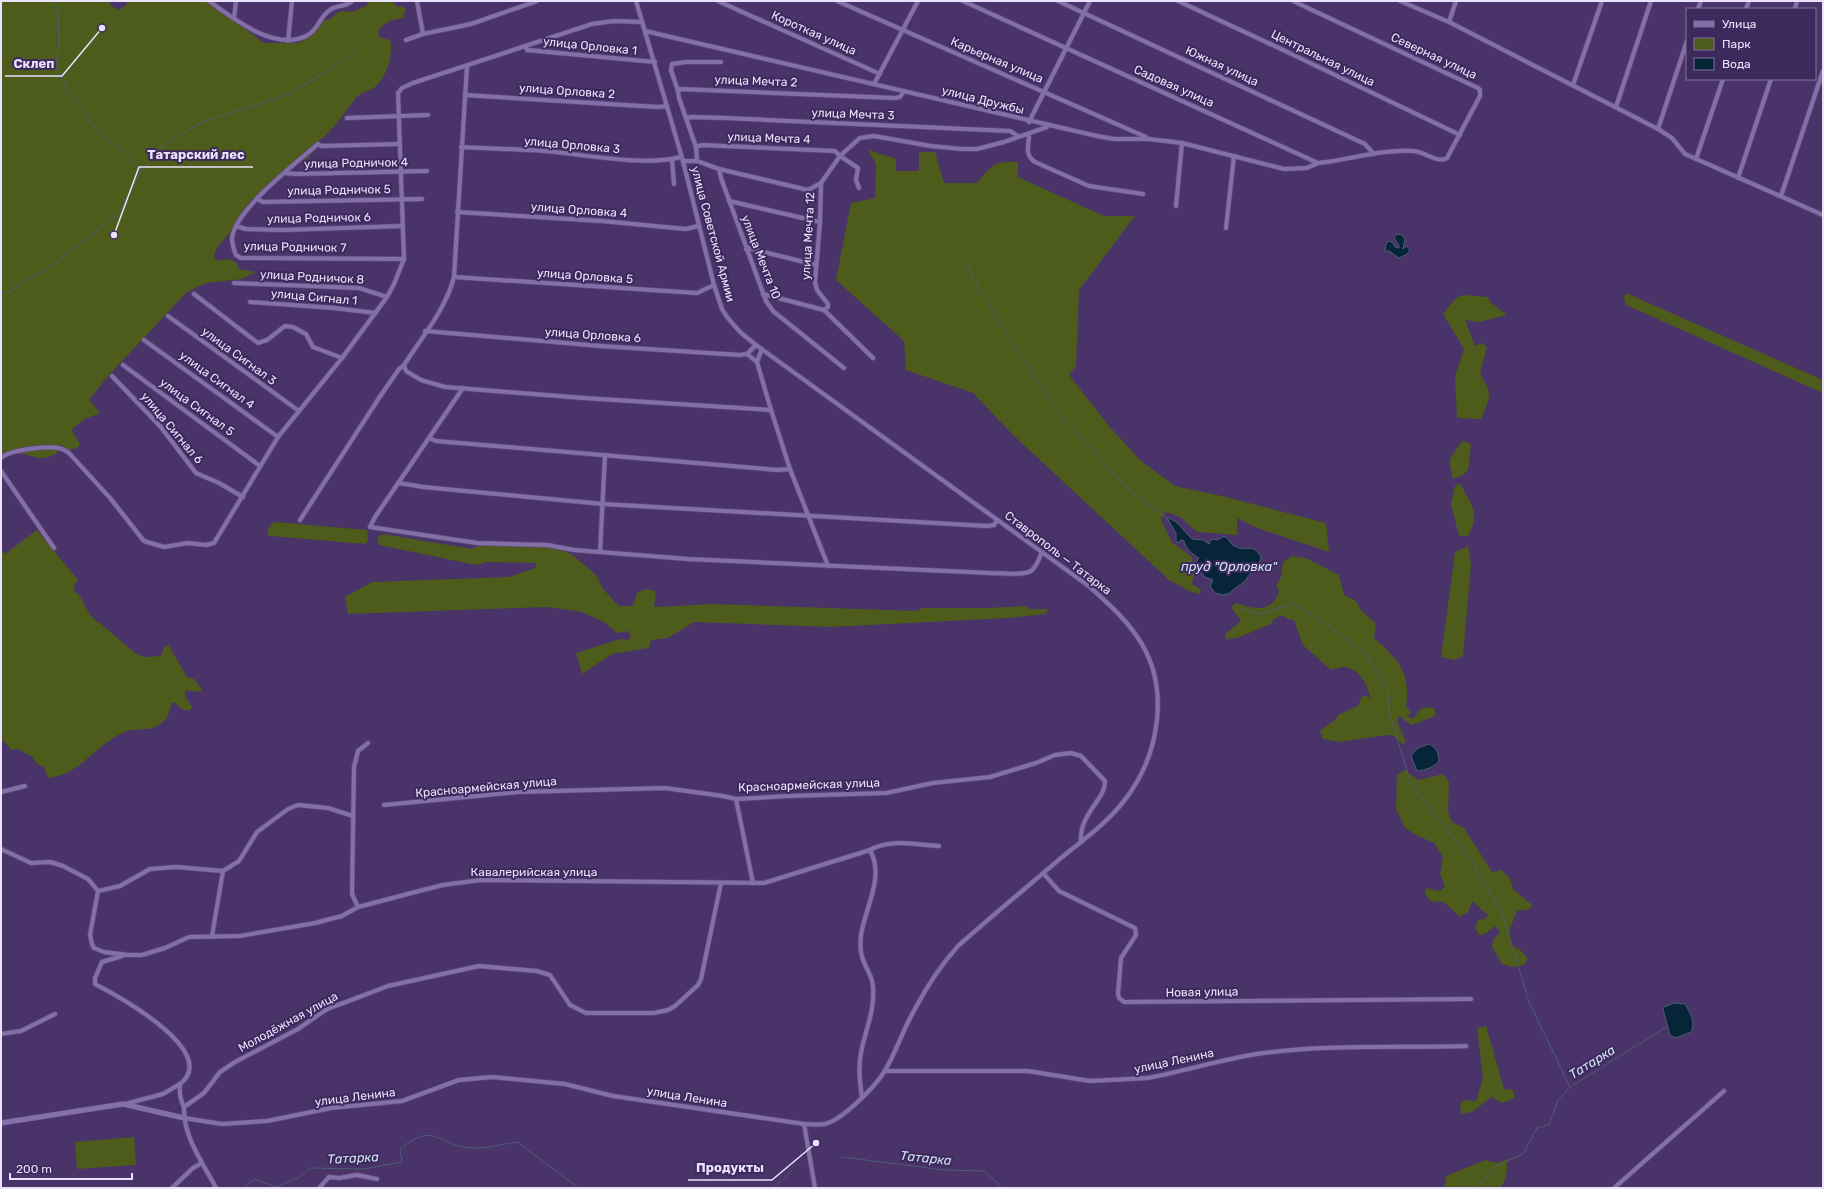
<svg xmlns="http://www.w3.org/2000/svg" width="1824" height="1189" viewBox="0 0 1824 1189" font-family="Rubik,sans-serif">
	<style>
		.green { fill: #4d5b1b }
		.water { fill: #072538; stroke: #4b5e73 }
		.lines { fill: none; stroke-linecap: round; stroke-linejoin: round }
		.stream { stroke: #4b5e73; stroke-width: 1 }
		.minor-casing { stroke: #604d7a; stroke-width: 5.5 }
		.tertiary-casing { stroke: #604d7a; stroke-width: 6 }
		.minor { stroke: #846fa9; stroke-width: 4 }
		.tertiary { stroke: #846fa9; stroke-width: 5 }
		.labels { text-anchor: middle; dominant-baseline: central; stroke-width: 4; stroke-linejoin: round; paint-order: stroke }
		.street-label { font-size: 12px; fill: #eae2fc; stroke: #3e295d }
		.water-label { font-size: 13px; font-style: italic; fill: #cfe4f3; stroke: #3e295d }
		.leader { fill: none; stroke: #eae2fc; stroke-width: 1.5 }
		.callout-dot { fill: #eae2fc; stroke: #3e295d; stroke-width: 1.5 }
		.callout-label { font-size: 13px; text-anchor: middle; font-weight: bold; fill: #eae2fc; stroke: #3e295d; stroke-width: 4; stroke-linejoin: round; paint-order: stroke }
	</style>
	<rect width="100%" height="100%" fill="#493369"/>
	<g class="green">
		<path d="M1,1H108L113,7L119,10L126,5L128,1H207L264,43H299L314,33L322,21L330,19L338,12L344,11L352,12L368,5L366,1H392L398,7L402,6L406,9L403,18L389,21L379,29L378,34L381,38L390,40C394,52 386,79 375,87C369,91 361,92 356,98C343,114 331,134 313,145L310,157L286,170L252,200L233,229L216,249L214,257L218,261L228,259L236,262L239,269L256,272L242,279L206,283L187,292L109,375L89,400L100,413L85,419L73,428L72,431L80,444L77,448L67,450L61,444L56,454C52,456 46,458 41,458C29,457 12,448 1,455Z"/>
		<path d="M868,150L896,159V171H919V152H935L944,183H977C991,166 994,160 1018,162V177L1104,216H1135L1079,290L1076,366L1069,375L1109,426L1140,460L1175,486L1226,497L1326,523L1329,552L1257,528L1237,518V535L1197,532L1180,517L1166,512L1161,520L1172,542L1192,557L1194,576L1192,584L1201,590L1200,594L1191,592L1169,580L1013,435L973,393L906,370L904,341L836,280L851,203L875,198L876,164Z"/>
		<path d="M1626,293L1823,380V393L1626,305L1624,298Z"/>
		<path d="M1464,295L1488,297L1489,301L1507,315L1479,322L1465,320L1475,346L1482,343L1487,347L1480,374C1494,396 1490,396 1481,419L1457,418L1455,376L1464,349L1443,314L1457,297Z"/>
		<path d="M1462,441L1471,444L1468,470L1463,475L1453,479L1449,460Z"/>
		<path d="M1460,483C1471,504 1481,514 1468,536H1459L1451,504L1455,486Z"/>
		<path d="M275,522L367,530L368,539L366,544L270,536L267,534L269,526Z"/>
		<path d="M37,530L78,580L74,586L75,592C84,596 85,615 100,623L135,653L144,657L161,656L165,645L169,646L187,677L194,679L201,688V692L185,690V696L192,707L190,710H183L175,703H172C169,714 166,723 155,727C147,731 134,728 125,732C95,744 81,775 48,778L44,767L37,764L32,757L18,749L12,750L1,739V550L5,554Z"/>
		<path d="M383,534L472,549L482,544L531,545L557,548L571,554L596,575L603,589L619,606H633L637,593L645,589L656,591L654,606L659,607L712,604L917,611L922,608H986L1026,606L1029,609H1046L1049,610L1045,614L1008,618L830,627L694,622L668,638L651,640L649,648L612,654L582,674L576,653L620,639L629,640L631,636L627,631L617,633L604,622L582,612L547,607L348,614L345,597L372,582L509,577L535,568L537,563L487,562L476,565L379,545L377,537Z"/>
		<path d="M1468,546L1471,565L1463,656L1455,660L1441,657L1455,552Z"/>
		<path d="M1292,556L1306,558L1339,575L1344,595L1356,601L1361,610L1376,624L1374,638C1398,659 1411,672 1406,706L1411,713L1407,716L1413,719L1420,709L1429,707L1435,709V716L1412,725L1404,720L1401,716L1398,718V724L1406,741L1403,745L1394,736L1387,735L1339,742L1323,739L1320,731L1336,719L1338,715L1358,706L1361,698L1364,695L1370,698C1369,686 1358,667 1344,667C1340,667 1335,669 1331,670L1303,645L1294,620L1287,619L1283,615L1274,619L1271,624L1237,638L1226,639L1225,634L1241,621L1231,607L1236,603C1254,609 1270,614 1279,592L1276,585L1281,577L1283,562Z"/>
		<path d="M1405,770L1418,780L1443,774L1449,782L1448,812L1452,822L1464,828L1492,872L1501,870L1510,878L1513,889L1532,905L1530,909L1517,911L1509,931L1512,945L1520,950L1528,958L1524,965L1513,967L1502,964L1492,947L1493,940L1500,932L1496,926L1485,934L1479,935L1475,928L1478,920L1484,919L1488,915L1472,901L1468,912L1460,917L1444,902L1430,901L1425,894L1426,888L1440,891L1445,886L1440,874L1443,857L1434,843L1418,836L1405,828L1396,809L1397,775Z"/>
		<path d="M1486,1026L1504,1089L1513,1090L1515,1098L1502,1103L1492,1097L1472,1112L1461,1114L1460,1104L1464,1100L1476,1101L1483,1078L1477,1028Z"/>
		<path d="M134,1137L136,1165L77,1169L75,1142Z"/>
		<path d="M1507,1159C1507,1170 1508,1181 1499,1188H1444L1446,1176L1485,1160L1497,1163Z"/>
	</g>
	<g class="water">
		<path d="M1397,234L1402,235L1405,239L1403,249L1407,246L1410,250L1407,254L1399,258L1389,251H1385L1386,244L1389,241L1393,243L1395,247L1399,248V245L1394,238Z"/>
		<path d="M1167,518C1177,519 1185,533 1192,539L1203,540L1209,544L1211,539L1218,540L1222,537H1226C1229,540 1230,543 1234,546C1248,553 1252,542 1261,557L1260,561L1244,582L1234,589L1230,593L1223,595L1215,593L1210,586L1213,580L1205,577L1200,571L1197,572L1196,562L1199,558C1193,555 1185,548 1184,541L1181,540L1178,543L1176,540V533Z"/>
		<path d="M1429,744C1437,748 1438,752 1439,761C1436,766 1424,771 1417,771L1411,756L1418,748Z"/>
		<path d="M1674,1003L1685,1004C1690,1012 1696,1023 1691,1032L1676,1038L1670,1035L1663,1009L1664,1007Z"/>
	</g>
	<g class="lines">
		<g class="stream">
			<path d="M142,171L166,143L200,123L290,94L358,51"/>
			<path d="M966,263L980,291L1055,409L1130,491L1167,518"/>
			<path d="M1,293H7L54,264L119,213L141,171L123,150L102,137L69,93L56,63L59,43L58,12L54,1"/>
			<path d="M1241,609L1260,614L1291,604L1318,618L1367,655L1387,688L1390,715L1411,784L1470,858L1503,916L1529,1002L1570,1087"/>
			<path d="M842,1157L945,1170L985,1171L1002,1188"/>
			<path d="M244,1188L254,1179L276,1187L300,1177L310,1168L364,1169L402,1162L400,1149C436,1120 437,1146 471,1148C485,1149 502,1144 517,1142L579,1188"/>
			<path d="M652,1188H667"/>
			<path d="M773,1188L792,1171"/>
			<path d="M1474,1188L1479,1187L1494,1167L1523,1154L1537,1128L1549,1125L1558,1100L1570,1087L1668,1026"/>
		</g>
		<defs>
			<g id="minor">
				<path d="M209,1C234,19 276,53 308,35C318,30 320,16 330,10C336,5 346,7 352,1"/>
				<path d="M417,1L423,34"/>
				<path d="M718,1L880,74"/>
				<path d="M837,1L1146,137"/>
				<path d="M963,1L1318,163C1349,160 1381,149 1413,151C1424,151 1437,164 1447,158L1480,96V90L1478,88L1293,1"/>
				<path d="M1058,1L1365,144L1374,154"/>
				<path d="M1178,1L1279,48L1460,135"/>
				<path d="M1400,1L1449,22L1658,129L1672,138L1685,154L1823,215"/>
				<path d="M1698,9L1701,1"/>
				<path d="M1746,9L1749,1"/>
				<path d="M1795,9L1797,1"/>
				<path d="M234,18L236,1"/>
				<path d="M1449,22L1456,1"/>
				<path d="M645,31L1097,136L1114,139H1149L1182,143L1284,169L1307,168L1318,163"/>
				<path d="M406,40L423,34L471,24L537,1"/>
				<path d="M288,41L292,1"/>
				<path d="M526,46L527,50L655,62"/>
				<path d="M874,84L918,1"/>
				<path d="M1573,85L1602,1"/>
				<path d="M678,91L671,70L672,64L686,62H721"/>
				<path d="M465,95L658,107L667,106"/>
				<path d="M1616,107L1651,1"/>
				<path d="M347,118L428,115"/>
				<path d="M686,118L691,117L726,118L1010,131L1018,136"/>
				<path d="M1029,122L1090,1"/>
				<path d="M1658,129L1687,41"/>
				<path d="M1027,134L1029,137C1028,148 1025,155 1035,162L1089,186L1143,194"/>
				<path d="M399,144L321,146L318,144C297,162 235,210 232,238C232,244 234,250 236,255L241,258L404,259"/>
				<path d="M461,147C493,149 525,149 556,152C591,156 648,166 681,157"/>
				<path d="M696,147L702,145L835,151L840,156L858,168L856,180L859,188"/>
				<path d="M1696,159L1723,79"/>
				<path d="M672,160L674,184"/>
				<path d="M683,161H697L719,169L808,190L821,183L840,156L860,138L874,136L931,146L961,149H977L1004,142L1047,127"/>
				<path d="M697,161L696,147L679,98L678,91L680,89L895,98L900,97L904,91"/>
				<path d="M719,169L721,178L766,301L773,311L844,368"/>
				<path d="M285,173L296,174L427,171"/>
				<path d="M1738,178L1771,79"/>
				<path d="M821,183L820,222L815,282L817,290L828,304V307L824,310"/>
				<path d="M1781,196L1823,71"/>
				<path d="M257,199L263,202L422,199"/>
				<path d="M729,201L820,222"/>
				<path d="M1176,206L1182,143"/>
				<path d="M457,212L602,221L675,228L686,229L698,226"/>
				<path d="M236,226L246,229L283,230L403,226"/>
				<path d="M1226,228L1234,156"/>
				<path d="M746,249L748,248L816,265"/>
				<path d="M454,277L697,293L714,285"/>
				<path d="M234,283L359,288L387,297"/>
				<path d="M194,294L258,343L267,340L285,326L293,327L306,334L313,347L342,358"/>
				<path d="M763,294L824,310"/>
				<path d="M250,302L334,308L376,313"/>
				<path d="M824,310L873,358"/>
				<path d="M168,316L299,411"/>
				<path d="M425,331L600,346L740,355L747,354L756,345"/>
				<path d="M144,340L278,437"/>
				<path d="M762,349L757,362L771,410L790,469L828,566"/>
				<path d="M747,354L757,362"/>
				<path d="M123,365L260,466"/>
				<path d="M404,365L406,371L421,380L445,387L584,398L771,410"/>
				<path d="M112,376L160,426L196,473L219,483L243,497"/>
				<path d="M463,388L375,517L370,527L477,543L547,545L574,550L688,559L990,573C999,573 1024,576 1031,571C1037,567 1039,558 1042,552"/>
				<path d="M429,438L436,441L778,470L790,469"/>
				<path d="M1,458C8,450 47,446 58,448C62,448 66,451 69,453L110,498L144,541L164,547L188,543L206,545L214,543L278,437L342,358L387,297L394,284L404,259L398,93L402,88L413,83L592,24L614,21L642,22"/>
				<path d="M1,471L54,548"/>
				<path d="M399,483L423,487L603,504L987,526L994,525L997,520"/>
				<path d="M300,520L379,398L399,369L404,365C422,337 446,309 454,277L467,66"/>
				<path d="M600,552L605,455"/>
				<path d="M1,792L25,786"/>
				<path d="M736,799L753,883"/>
				<path d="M384,805L518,792L665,788L723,796L736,799L788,796L886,793L933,783L990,777L1036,763L1055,755L1071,753L1081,756L1105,781C1106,799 1079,814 1081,841"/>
				<path d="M1,849L31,863L50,862L63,866L88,879L98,891L90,935L92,944L94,948L104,952L128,955H142L165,948L189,937L240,936L315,923L342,916L358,907L423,890L443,885L481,880L764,883L870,850C885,877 865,908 861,935C860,944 860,954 864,962C867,971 873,977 873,987C875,1012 865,1030 861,1053C858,1068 860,1083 862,1098"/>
				<path d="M870,850C889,838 918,845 939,846"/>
				<path d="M1043,873L1059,891L1135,928L1136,935L1121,958L1118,994L1119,998L1124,1002L1471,999"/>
				<path d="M98,891L120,886L150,869L176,867L223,871L239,861L257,832L288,809L298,805L328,808L353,816"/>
				<path d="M358,907L352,894L354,767L358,751L368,743"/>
				<path d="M212,936L223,871"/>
				<path d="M122,956L102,962L95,978V984C118,996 221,1052 180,1084C179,1093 180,1099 184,1107"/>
				<path d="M1,1034L21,1031L55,1014"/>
				<path d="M885,1071H1028L1090,1081L1148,1078C1184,1071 1220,1060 1256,1054C1325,1044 1396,1048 1466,1046"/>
				<path d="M125,1104L163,1094L180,1084"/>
				<path d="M184,1118L222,1124L267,1121L331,1108L402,1101L459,1080L492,1077L565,1084L613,1096L804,1124C811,1124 818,1125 825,1124C842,1120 875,1087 884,1072C896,1053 903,1029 915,1009C927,986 941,965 958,946C992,916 1027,887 1061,858C1083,840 1107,823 1124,801C1160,755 1172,685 1136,635C1123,616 1106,602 1090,587L756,345L740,332L727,317L722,309L714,285L683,161L636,1"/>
				<path d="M804,1124L815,1188"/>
				<path d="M172,1188L193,1168L202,1163"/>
				<path d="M216,1188C203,1163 183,1137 184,1107L204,1093L220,1072L235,1062L298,1029L327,1009L346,1002L388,986L479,966L537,971L550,975L570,1005L586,1013H654L668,1010L675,1006L698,985L701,979L721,883"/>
				<path d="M319,1188L329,1177L339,1178L357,1175L377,1179"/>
				<path d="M1614,1188L1724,1091"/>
			</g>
			<path id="tertiary" d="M1,1123L123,1104L184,1118"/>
		</defs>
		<use href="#minor" class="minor-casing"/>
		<use href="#tertiary" class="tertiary-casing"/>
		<use href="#minor" class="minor"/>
		<use href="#tertiary" class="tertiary"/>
	</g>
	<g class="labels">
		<g class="street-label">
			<text transform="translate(814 33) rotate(24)">Короткая улица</text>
			<text transform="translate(590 46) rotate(6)">улица Орловка 1</text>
			<text transform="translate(1434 56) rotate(25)">Северная улица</text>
			<text transform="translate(1323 58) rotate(26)">Центральная улица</text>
			<text transform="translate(997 60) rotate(23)">Карьерная улица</text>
			<text transform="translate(1222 66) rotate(25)">Южная улица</text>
			<text transform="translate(756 81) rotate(2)">улица Мечта 2</text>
			<text transform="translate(1174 86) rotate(24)">Садовая улица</text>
			<text transform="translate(567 91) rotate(4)">улица Орловка 2</text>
			<text transform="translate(983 100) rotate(14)">улица Дружбы</text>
			<text transform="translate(853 114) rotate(2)">улица Мечта 3</text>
			<text transform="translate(769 138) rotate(2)">улица Мечта 4</text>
			<text transform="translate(572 145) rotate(5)">улица Орловка 3</text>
			<text transform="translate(356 163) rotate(-1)">улица Родничок 4</text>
			<text transform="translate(339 190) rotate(-1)">улица Родничок 5</text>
			<text transform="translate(579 210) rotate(4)">улица Орловка 4</text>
			<text transform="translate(319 218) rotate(-1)">улица Родничок 6</text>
			<text transform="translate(713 234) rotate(75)">улица Советской Армии</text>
			<text transform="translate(808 236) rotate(-87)">улица Мечта 12</text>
			<text transform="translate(295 247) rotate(1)">улица Родничок 7</text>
			<text transform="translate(761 257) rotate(69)">улица Мечта 10</text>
			<text transform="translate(585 276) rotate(4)">улица Орловка 5</text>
			<text transform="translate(312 277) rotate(3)">улица Родничок 8</text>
			<text transform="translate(314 297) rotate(5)">улица Сигнал 1</text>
			<text transform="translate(593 335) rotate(4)">улица Орловка 6</text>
			<text transform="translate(239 356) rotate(36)">улица Сигнал 3</text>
			<text transform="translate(217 380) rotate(36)">улица Сигнал 4</text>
			<text transform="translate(197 407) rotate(36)">улица Сигнал 5</text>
			<text transform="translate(172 428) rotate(50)">улица Сигнал 6</text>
			<text transform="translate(1058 553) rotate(37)">Ставрополь — Татарка</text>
			<text transform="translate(809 785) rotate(-2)">Красноармейская улица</text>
			<text transform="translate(486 787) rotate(-5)">Красноармейская улица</text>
			<text x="534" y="872">Кавалерийская улица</text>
			<text transform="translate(1202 992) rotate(-1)">Новая улица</text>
			<text transform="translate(288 1022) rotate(-29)">Молодёжная улица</text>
			<text transform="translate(1174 1061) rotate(-12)">улица Ленина</text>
			<text transform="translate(355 1097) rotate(-7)">улица Ленина</text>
			<text transform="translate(687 1097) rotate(9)">улица Ленина</text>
		</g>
		<g class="water-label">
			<text x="1229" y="566">пруд "Орловка"</text>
			<text transform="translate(1592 1062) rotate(-32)">Татарка</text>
			<text transform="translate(353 1158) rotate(-3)">Татарка</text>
			<text transform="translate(926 1158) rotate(6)">Татарка</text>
		</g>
	</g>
	<path class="leader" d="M102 28L62 76H5M114 235L139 167H253M816 1143L772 1180H688"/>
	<g class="callout-dot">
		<circle cx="102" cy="28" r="4"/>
		<circle cx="114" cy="235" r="4"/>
		<circle cx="816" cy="1143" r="4"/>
	</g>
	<g class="callout-label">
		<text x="34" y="68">Склеп</text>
		<text x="196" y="159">Татарский лес</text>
		<text x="730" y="1172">Продукты</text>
	</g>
	<rect width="1824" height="1189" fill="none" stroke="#eae2fc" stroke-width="4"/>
	<rect x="1686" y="8" width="130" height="72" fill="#3e295d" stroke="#83739d"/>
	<rect x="1694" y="21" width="20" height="6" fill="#846fa9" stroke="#83739d"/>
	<text x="1722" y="28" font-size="12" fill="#eae2fc">Улица</text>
	<rect x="1694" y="38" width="20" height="12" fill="#4d5b1b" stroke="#83739d"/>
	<text x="1722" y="48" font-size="12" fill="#eae2fc">Парк</text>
	<rect x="1694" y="58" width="20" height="12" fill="#072538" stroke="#83739d"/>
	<text x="1722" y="68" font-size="12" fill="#eae2fc">Вода</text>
	<path d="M10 1173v6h122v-6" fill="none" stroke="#eae2fc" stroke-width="2"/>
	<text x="16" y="1173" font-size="12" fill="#eae2fc" stroke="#3e295d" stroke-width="3" paint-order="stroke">200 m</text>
</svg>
